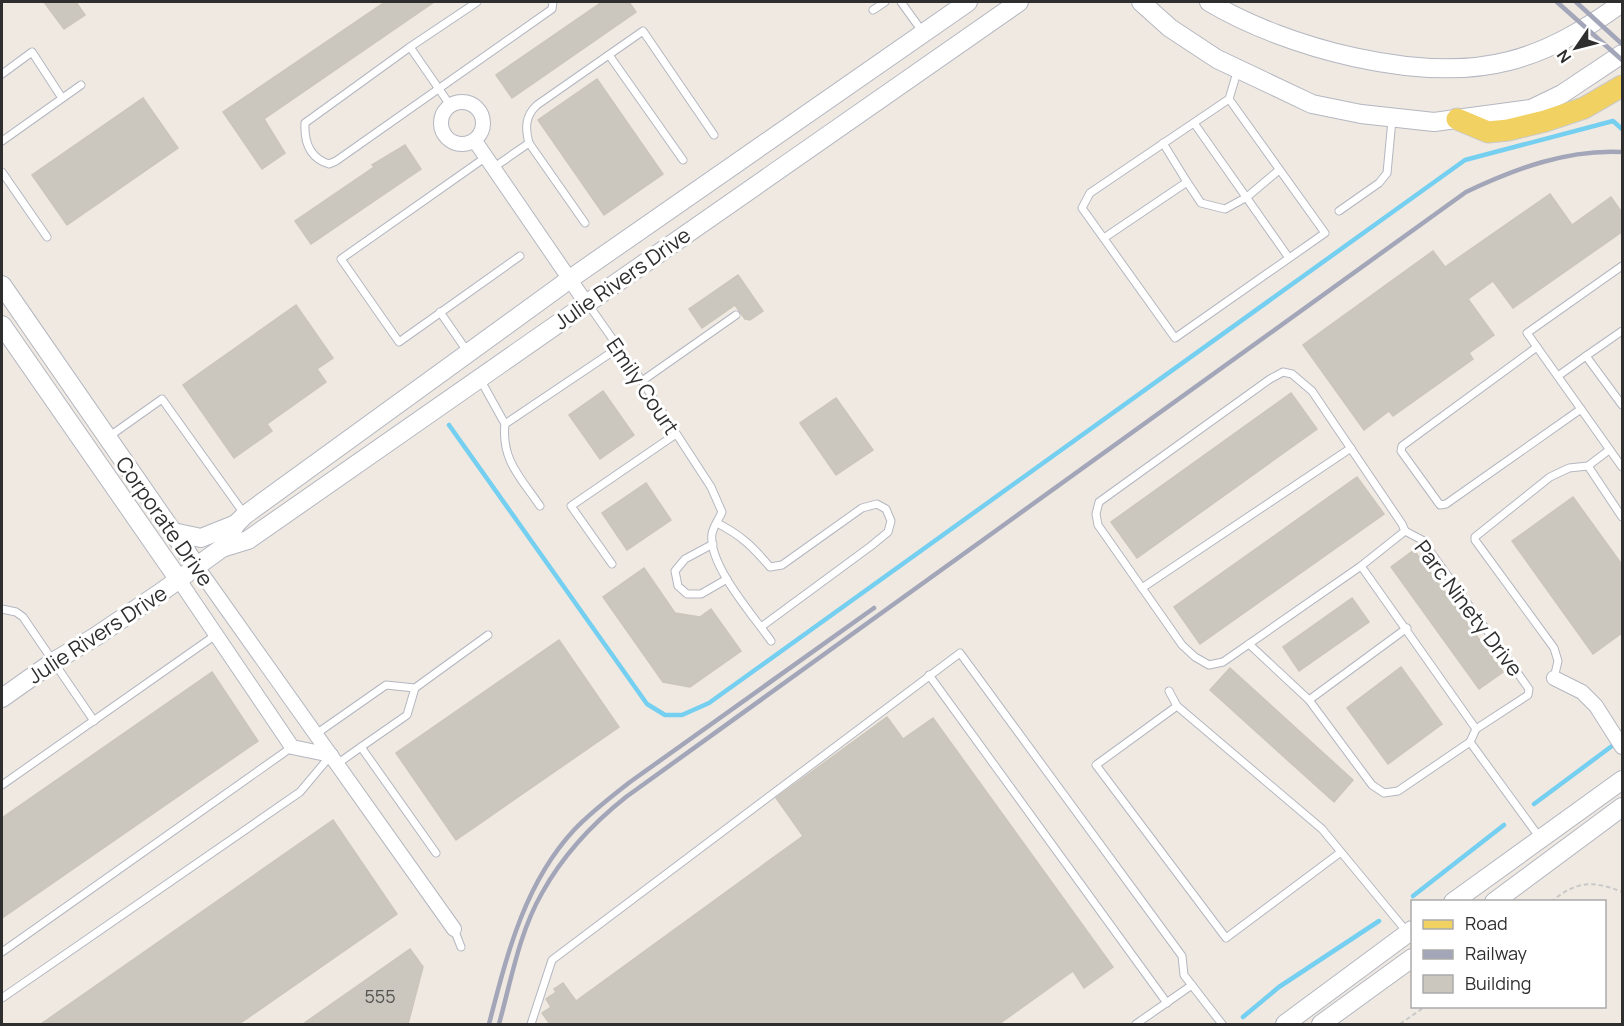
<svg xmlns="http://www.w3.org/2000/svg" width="1624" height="1026" viewBox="0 0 1624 1026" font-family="Manrope,sans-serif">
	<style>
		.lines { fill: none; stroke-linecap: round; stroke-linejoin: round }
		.stream { stroke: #75cff0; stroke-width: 4.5 }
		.building { fill: #cbc7bf; stroke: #cbc5ba; stroke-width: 1.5 }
		.lane-casing { stroke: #b4b7c1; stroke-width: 9 }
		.street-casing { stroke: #b4b7c1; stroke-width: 16 }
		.secondary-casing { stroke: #b4b7c1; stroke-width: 20 }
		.primary-casing { stroke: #c9c9c9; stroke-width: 23 }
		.path { stroke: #c9c9c9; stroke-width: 2; stroke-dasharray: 4.5 3; stroke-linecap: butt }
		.lane { stroke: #fff; stroke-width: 7 }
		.street { stroke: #fff; stroke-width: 14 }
		.secondary { stroke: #fff; stroke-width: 18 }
		.primary { stroke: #f2d163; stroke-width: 21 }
		.rail { stroke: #a3a6b8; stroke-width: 4.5 }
		.labels { text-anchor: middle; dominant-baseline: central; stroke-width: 6; stroke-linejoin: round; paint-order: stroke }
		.number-label { font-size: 18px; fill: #555452 }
		.street-label { font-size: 21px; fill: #2e2e2e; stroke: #fff }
	</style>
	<rect width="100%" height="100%" fill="#efe9e1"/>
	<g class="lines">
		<g class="stream">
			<path d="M449,425L647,704L665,715H682L709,703L1465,160L1613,121L1622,129"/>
			<path d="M1534,804L1616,743"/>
			<path d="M1413,896L1504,825"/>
			<path d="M1243,1017L1279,987L1379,921"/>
		</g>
	</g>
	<g class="building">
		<path d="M44,2H76L85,15L64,29Z"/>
		<path d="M385,2H434L264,119L285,153L262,169L223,112Z"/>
		<path d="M602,2H629L636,12L512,98L496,75Z"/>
		<path d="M597,79L663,174L604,215L538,120Z"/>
		<path d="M143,98L178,148L67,225L32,175Z"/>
		<path d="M405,145L421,169L311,244L295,221L374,167L372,165Z"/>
		<path d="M1550,194L1572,225L1611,197L1623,214V231L1513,308L1493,281L1468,299L1494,335L1469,353L1473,359L1393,416L1389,411L1364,430L1303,345L1433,251L1445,267Z"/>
		<path d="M738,275L763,311L750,320L745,319L735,305L702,328L689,309Z"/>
		<path d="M296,305L333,358L317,369L326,382L267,424L272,431L234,458L183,385Z"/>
		<path d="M603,391L634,435L600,459L569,415Z"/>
		<path d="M1291,393L1317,429L1137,558L1111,522Z"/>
		<path d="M836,398L873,450L836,475L800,423Z"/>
		<path d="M1357,477L1384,514L1200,644L1174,607Z"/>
		<path d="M646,483L671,520L627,550L602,513Z"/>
		<path d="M1573,497L1623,566V632L1593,654L1512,541Z"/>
		<path d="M1414,550L1503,672L1479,689L1391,567Z"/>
		<path d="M644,568L675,613L700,617L711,609L741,651L690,687L663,682L603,597Z"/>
		<path d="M1352,598L1369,622L1299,671L1283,647Z"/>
		<path d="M559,640L619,727L456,840L396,753Z"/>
		<path d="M1401,667L1442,724L1388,764L1347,708Z"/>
		<path d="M1230,668L1353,780L1334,802L1210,690Z"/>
		<path d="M212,672L258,741L2,918V818Z"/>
		<path d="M887,717L903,739L933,718L1113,967L1084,988L1073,971L999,1024H550L542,1013L551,1007L546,999L556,992L554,989L563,983L576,1001L803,836L776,798Z"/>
		<path d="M333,820L397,914L239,1024H41Z"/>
		<path d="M410,949L423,967L408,1024H303Z"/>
	</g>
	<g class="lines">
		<defs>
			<g id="lane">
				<path d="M901,2L922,31"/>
				<path d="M873,10L885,2"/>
				<path d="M410,47L305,123C304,142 310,158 329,164L336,161L552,9L553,2"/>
				<path d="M609,55L683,160"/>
				<path d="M2,74L32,52L62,98"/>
				<path d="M1229,99L1325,233L1175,338L1082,208L1090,193L1229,99L1238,69"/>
				<path d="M450,105L410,47L477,2"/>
				<path d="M1194,123L1289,258"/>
				<path d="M2,141L81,85"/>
				<path d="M486,157L341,259L399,342L520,256"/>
				<path d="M493,168L529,143"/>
				<path d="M2,172L47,237"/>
				<path d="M1187,182L1201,203L1225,209L1247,197L1279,170"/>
				<path d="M1339,211L1379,183L1387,173L1392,120"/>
				<path d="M585,223L529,143C525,128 525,116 537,105L643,31L714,135"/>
				<path d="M1104,238L1187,182L1163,143"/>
				<path d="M1622,266L1527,333L1622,467"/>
				<path d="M588,304L642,381L711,487L722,512C719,519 713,527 712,534C708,565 753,615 771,641"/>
				<path d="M440,312L467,351"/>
				<path d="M1622,331L1586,356L1622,405"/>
				<path d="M1537,347L1402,446L1401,451L1440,505L1446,504L1581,409"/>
				<path d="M1283,372L1292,374L1312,391L1402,524L1405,531L1361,566L1223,662L1209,665L1195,657L1182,645L1098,525L1096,514L1099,502L1270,379Z"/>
				<path d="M1558,376L1586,356"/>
				<path d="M480,379L505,424"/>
				<path d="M642,381L736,315"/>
				<path d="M107,438L162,399L245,515"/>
				<path d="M1588,466L1609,450"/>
				<path d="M540,506C521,478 501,460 505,424L618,348"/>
				<path d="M717,523C741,535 753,547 770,567L782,565L862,508L877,504L886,509L891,521L888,532L871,546L761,627"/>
				<path d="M1405,531L1422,540L1529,689L1528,695L1476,729"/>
				<path d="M713,544L685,559L675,571L678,586L687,594H701L727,579"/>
				<path d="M612,564L571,506L676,434"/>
				<path d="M1361,566L1476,729L1470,742L1540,838"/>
				<path d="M1142,588L1351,448"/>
				<path d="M2,609L16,612L23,617L94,721"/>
				<path d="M1407,628L1309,700L1372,785L1384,793L1398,791L1470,742"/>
				<path d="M1249,644L1309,700"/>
				<path d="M929,675L1167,1003"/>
				<path d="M1554,678L1558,661L1554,648L1475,540V537L1550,477L1569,468L1588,466L1622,517"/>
				<path d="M1169,691L1177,706"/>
				<path d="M316,734L386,685L415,688"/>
				<path d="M361,747L407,715L415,688L488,635"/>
				<path d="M337,764L361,747L436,853"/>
				<path d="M2,785L217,634"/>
				<path d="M1341,852L1226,938L1096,765L1177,706L1322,829L1407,932"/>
				<path d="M454,929L461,947"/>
				<path d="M2,952L292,747"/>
				<path d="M2,998L300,792L331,755"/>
				<path d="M531,1024L552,960L960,653L1182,956L1184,975L1222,1024"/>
				<path d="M1136,1024L1192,985"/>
			</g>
			<g id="street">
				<circle cx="462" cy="123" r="21"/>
				<path d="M475,141L586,303"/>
				<path d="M197,567L454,929"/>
				<path d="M179,580L292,747L331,755"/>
				<path d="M1554,678L1582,692L1596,706L1622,747"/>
			</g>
			<g id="secondary">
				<path d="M1141,2L1170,28L1217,59L1312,104L1361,114L1434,122L1531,109L1562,94L1622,54"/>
				<path d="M1209,2C1286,48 1421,84 1509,61C1552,50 1587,28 1622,3"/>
				<path d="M2,285L197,567"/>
				<path d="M2,325L179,580"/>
				<path d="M173,532L201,538L236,524"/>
				<path d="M222,548L236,524L245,515L570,279L968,2"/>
				<path d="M2,698L53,662L95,637L160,593L222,548L248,540L1019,2"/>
				<path d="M1453,902L1622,780"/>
				<path d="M1494,902L1622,807"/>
				<path d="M1285,1024L1412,930"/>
				<path d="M1321,1024L1412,958"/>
			</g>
			<path id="primary" d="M1457,119L1488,132L1508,130L1545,121L1584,108L1622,86"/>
		</defs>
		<use href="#lane" class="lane-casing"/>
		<use href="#street" class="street-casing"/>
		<use href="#secondary" class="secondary-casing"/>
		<use href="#primary" class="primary-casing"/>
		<g class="path">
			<path d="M1551,902C1576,881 1593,880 1622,892"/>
			<path d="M1400,1024L1426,1006"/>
		</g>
		<use href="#lane" class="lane"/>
		<use href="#street" class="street"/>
		<use href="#secondary" class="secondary"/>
		<use href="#primary" class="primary"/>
		<g class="rail">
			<path d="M1557,2L1622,60"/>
			<path d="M1576,2L1622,44"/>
			<path d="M489,1024C507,955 524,884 574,830C591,812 611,797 630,782L874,608"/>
			<path d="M499,1024C511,981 519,933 542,893C563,855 592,824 626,797L1466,192C1515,169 1567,149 1622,152"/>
		</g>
	</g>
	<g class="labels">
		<g class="number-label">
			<text x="380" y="996">555</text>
		</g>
		<g class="street-label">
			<text transform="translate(622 278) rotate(-35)">Julie Rivers Drive</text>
			<text transform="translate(643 386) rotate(56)">Emily Court</text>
			<text transform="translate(165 521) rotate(55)">Corporate Drive</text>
			<text transform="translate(1469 608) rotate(53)">Parc Ninety Drive</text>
			<text transform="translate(97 634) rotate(-33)">Julie Rivers Drive</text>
		</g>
	</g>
	<rect width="1624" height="1026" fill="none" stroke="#2e2e2e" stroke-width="6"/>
	<rect x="1411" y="900" width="195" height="108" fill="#ffffff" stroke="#ababab" stroke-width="1.5"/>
	<rect x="1423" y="920" width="30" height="9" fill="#f2d163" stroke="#ababab" stroke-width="1.5"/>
	<text x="1465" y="930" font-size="18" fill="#2e2e2e">Road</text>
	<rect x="1423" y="950" width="30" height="9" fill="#a3a6b8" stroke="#ababab" stroke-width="1.5"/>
	<text x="1465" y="960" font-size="18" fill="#2e2e2e">Railway</text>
	<rect x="1423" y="975" width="30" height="18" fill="#cbc7bf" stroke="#ababab" stroke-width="1.5"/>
	<text x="1465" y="990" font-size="18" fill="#2e2e2e">Building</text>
	<g transform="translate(1576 48) rotate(235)" stroke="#ffffff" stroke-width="4.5" paint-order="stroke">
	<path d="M0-4.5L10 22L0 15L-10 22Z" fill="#2e2e2e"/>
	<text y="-9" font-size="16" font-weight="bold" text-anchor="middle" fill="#2e2e2e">N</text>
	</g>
</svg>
